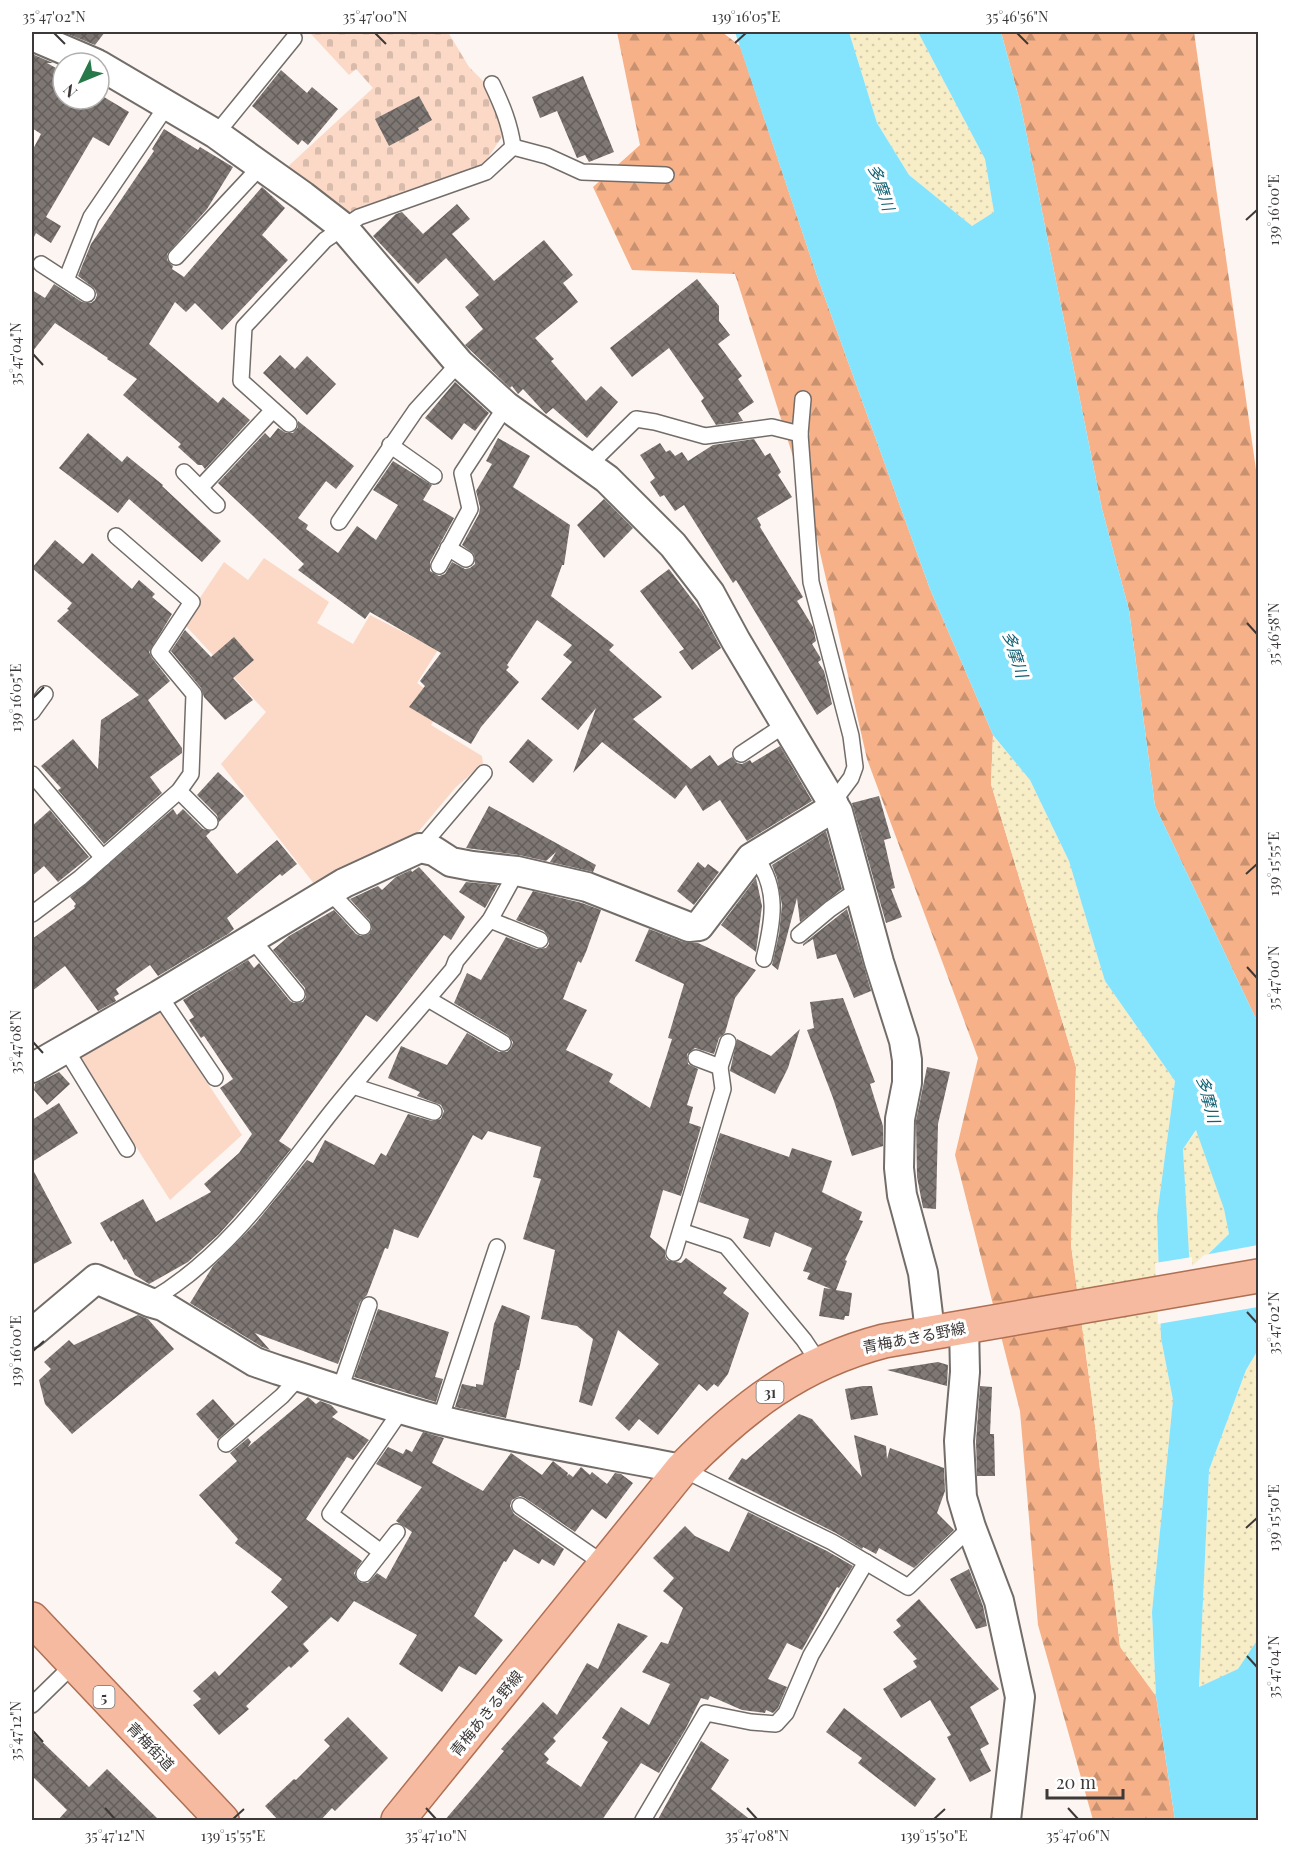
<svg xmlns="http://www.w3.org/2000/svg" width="1290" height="1852" viewBox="0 0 1290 1852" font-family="'Playfair Display','Noto Sans JP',serif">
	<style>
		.grass { fill: #fbd9c6 }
		.forest { fill: url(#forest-firs) }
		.sand { fill: url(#sand-dots) }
		.cemetery { fill: url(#cemetery-stones) }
		.water { fill: #84e3fd; fill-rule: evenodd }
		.pier { fill: #fcf5f1 }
		.building { fill: url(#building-cross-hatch) }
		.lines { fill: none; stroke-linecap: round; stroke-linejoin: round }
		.lane-casing { stroke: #736d6a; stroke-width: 18 }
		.street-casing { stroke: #736d6a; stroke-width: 32 }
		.primary-casing { stroke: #b06f53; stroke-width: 36 }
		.lane { stroke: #fff; stroke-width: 15 }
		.street { stroke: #fff; stroke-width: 28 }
		.primary { stroke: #f5baa0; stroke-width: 33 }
		.ticks { fill: none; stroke: #3c3938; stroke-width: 2 }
		.labels { text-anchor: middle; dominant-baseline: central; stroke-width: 6; stroke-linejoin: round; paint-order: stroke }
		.shield { fill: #fff; stroke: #767474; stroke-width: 1.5 }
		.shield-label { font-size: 14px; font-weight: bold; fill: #3c3938 }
		.street-label { font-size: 15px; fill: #3c3938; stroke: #fff }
		.water-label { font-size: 16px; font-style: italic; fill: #106072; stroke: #fff }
		.neatline { fill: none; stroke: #3c3938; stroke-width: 2 }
		.ticks-label { font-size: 15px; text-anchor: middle; fill: #3c3938 }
	</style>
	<defs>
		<pattern id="forest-firs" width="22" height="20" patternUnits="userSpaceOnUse" patternTransform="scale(1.5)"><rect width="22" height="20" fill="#f6b188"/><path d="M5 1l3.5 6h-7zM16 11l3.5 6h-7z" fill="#c89170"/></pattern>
		<pattern id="sand-dots" width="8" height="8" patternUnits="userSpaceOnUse" patternTransform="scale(1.5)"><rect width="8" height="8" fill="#f7edc7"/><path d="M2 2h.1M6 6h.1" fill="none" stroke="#d5ccac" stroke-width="1.8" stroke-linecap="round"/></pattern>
		<pattern id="cemetery-stones" width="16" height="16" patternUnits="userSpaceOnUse" patternTransform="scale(1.5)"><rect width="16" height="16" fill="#fbd9c6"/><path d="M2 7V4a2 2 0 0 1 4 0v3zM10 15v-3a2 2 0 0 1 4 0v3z" fill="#d8bbab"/></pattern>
		<pattern id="building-cross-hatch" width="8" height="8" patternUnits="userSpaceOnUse" patternTransform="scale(1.5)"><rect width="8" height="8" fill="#7e7774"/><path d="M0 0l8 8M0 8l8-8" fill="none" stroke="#635e5b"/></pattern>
	</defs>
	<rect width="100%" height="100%" fill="#fcf5f1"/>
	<g class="grass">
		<path d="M264,558L329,602L317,623L353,644L370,615L438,650L417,683L445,703L431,725L482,756L483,764L456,787L413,838L315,885L221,764L266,712L183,623L224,562L248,580Z"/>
		<path d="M159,1010L242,1135L170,1200L75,1051Z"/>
	</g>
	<g class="forest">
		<path d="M617,32H722L740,46L816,273L930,589L993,735L991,784L1076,1067L1071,1245L1092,1399L1120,1646L1156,1696L1175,1820H1093L1038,1625L1020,1411L955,1155L978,1058L867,759L811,513L735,274L632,270L593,187L640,145Z"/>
		<path d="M1001,32H1194L1258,484V1023L1155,806L1129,610L1102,509L1020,102Z"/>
	</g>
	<g class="sand">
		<path d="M849,32H918L985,159L994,212L972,226L909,175L877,123Z"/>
		<path d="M993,735L1030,780L1069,861L1105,981L1175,1081L1157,1216L1161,1338L1173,1400L1152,1612L1156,1696L1120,1647L1092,1399L1071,1245L1076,1067L991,784Z"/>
		<path d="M1197,1130L1224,1209L1229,1234L1189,1273L1183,1149Z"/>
		<path d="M1258,1350V1639L1239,1669L1199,1687L1209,1470L1246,1370Z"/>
	</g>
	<path class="cemetery" d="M313,32H448L469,67L486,84L500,107L503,135L484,164L472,171L343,216L282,172L373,88L356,69L349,75L311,34Z"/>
	<path class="water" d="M735,32H849L877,123L909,175L972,226L994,212L985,159L918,32H1001L1020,102L1102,509L1129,610L1155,806L1258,1023V1350L1246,1370L1209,1470L1199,1687L1238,1669L1258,1639V1820H1175L1156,1696L1152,1612L1173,1400L1161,1338L1157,1216L1175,1081L1105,981L1069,861L1030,780L993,735L930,589L816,273ZM1196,1130L1224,1209L1229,1234L1190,1272L1183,1149Z"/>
	<path class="pier" d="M1258,1245V1307L1158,1324L1155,1263L1192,1257V1266L1204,1255Z"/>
	<g class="building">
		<path d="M63,32H105L95,45Z"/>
		<path d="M32,54L53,63H47L63,72V99H99V94L129,112L109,146L93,137L46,217L61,226L51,243L36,233L32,241V151L41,134L32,128Z"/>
		<path d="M281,70L307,93L312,87L338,109L308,145L302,140L298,145L252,106Z"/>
		<path d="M583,76L614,152L589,162L585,155L577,158L557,111L540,118L532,97Z"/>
		<path d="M419,96L432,120L418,128L419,130L389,146L375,119Z"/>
		<path d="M164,129L198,150L200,147L233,167L207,209L167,254V260L173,266L172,269L184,277L262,187L285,208L262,235L288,260L222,330L195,303L186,312L175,302L149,344L218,403L223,397L250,420L205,469L202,465H198L178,447L181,444L123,395L137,379L107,359L108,358L55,323L32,352V290L45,298L54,284L82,302L91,303L95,300L97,295L95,289L78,276L91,244L154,151L152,149Z"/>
		<path d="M457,204L470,219L452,234L494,281L544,240L573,275L563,283L578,302L535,338L554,359L551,361L586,401L601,386L618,402L587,438L553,408L546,414L523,389L518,394L512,386L510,388L465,345L483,329L465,307L479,295L446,258L418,284L373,236L396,214L402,212L423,234Z"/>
		<path d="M697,279L719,306V321L730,335L718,344L742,376L738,379L754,402L738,413L743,421L716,425L701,401L704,398L669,348L632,377L610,348Z"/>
		<path d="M280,355L295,369L307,356L336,384L307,415L263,373Z"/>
		<path d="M455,382L489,413L475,431L464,423L452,440L425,418Z"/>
		<path d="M298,421L354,466L336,489L326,481L298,518L308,525L306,529L338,553L357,526L376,540L398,505L373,490L393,461L432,485L423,500L454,518L430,562V571L439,576L445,574L452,562L465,569L470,568L475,564L474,554L462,545L479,514L480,507L476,491L492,464L486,461L498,438L530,456L513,487L570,525L564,565H562L551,596L614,645L609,650L662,697L633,719L691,769L710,755L718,766L732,757L737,763L742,764L750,760L752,763L780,746L812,801L747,841L720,800L703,811L686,785L675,799L602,742L573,773L596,708L578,730L541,699L572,662L563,655L572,645L537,620L507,665L509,667L506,670L519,682L481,727L471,744L409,707L425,686L420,681L441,653L370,612L365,619L298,570L304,564L218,483L265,433L270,438L278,428L286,433H293L298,427Z"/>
		<path d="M88,433L122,462L127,456L163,485L162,486L221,541L202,562L129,499L118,513L59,468Z"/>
		<path d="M754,439L765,456L770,453L781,472L778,475L792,497L757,518L761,525L760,527L803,597L797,601L813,627L816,641L812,644L820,657L821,660L818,662L824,671L832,704L817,715L736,580L733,583L684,505L675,511L664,495L660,497L650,482L655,478L640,455L660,443L666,452L670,450L675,456L682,452L688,461L713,445Z"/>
		<path d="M604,499L633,528L604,558L577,525Z"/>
		<path d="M55,540L83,564L92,553L132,589L139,580L155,594L152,597L172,614L149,652L152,658L170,681L148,700L182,748V753L150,777L162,793L104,844L58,790L61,788L41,766L73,739L98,769L101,720L139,695L57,621L69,610L67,609L72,603L32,568Z"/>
		<path d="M669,569L701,611L721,648L692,670L679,652L684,649L640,591Z"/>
		<path d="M185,630L211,657L234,637L254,660L233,678L253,700L225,720L204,697L201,688L171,651Z"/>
		<path d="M528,739L553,760L533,783L509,762Z"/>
		<path d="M218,772L244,796L219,822L217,815L197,795Z"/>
		<path d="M879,796L891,838L884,840L895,888L891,889L902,917L886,923L852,803Z"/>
		<path d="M489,806L596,865L593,872L550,862L556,852L546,861L519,855L466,848Z"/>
		<path d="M173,809L177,815L183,809L203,829L211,831L206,836L237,874L277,840L297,864L282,876L280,874L227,918L234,929L228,934L158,976L150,965L116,989L119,994L114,997L116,1001L98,1011L65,966L32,991V939L75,908L74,906L76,904L70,897Z"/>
		<path d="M50,810L89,857L58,882L44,866L32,876V826Z"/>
		<path d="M826,831L842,889L800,922L797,898L778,970L772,965L779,934L782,905L777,878L772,865Z"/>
		<path d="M698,862L705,868L708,864L719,872L694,905L677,891Z"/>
		<path d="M419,867L465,917L451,940L444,935L377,1022L366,1015L279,1141L291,1149L262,1186L219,1234L188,1262L149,1284L135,1275L126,1259L124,1260L113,1240L111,1242L100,1223L143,1199L156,1222L211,1192L204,1184L239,1153L252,1134L220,1088L233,1079L204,1036L201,1038L189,1020L194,1017L183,1000L248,960L254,968L259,963L290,1001L294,1003L303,1002L306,997L305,988L273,950L289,936L334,910L356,934L361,936L369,934L372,929L370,921L350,899L378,886L382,890L396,877L411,870L412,872Z"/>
		<path d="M756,878L762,906L756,952L721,925Z"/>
		<path d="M466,882L498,885L485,908L459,892Z"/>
		<path d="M533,891L582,903L601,910L586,952L581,963L578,961L563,999L587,1010L566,1050L613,1074L609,1082L650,1108L672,1039L668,1038L684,984L635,961L649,929L683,942L698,943L756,970L735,998L725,1033L719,1038L714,1054L695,1048L687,1054L688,1064L698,1069L687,1105L693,1107L689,1123L701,1127L681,1196L663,1190L650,1237L665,1250V1256L667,1260L681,1263L686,1258L727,1288L723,1293L749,1313L728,1374L718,1387L714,1384L707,1391L699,1384L658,1435L639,1419L629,1431L615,1418L659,1364L618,1330L592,1406L579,1402L593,1339L577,1326L541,1319L555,1250L523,1239L541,1179L533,1177L541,1147L488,1131L482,1140L473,1135L418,1238L394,1229L388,1249L385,1248L367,1295L360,1302L338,1364L255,1333L270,1350L262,1347L190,1303L213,1266L255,1224L307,1160L313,1163L325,1140L374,1165L381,1153L386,1156L408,1114L432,1121L441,1119L444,1111L441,1105L417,1096L420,1092L388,1078L401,1046L447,1065L467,1033L499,1052H507L511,1048L513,1042L508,1035L454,1003L467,973L481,980L506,937L537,949L546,948L549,944V938L544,931L516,920Z"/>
		<path d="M847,909L871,991L854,998L836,954L817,959L813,939L803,946V944Z"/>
		<path d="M843,998L875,1082L870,1084L883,1126V1146L852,1156L833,1098L807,1030L814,1028L810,1002Z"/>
		<path d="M800,1029L788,1068L775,1094L730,1071L737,1039L771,1056Z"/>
		<path d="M927,1067L950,1072L938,1124L936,1209L923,1208L917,1177L916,1121Z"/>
		<path d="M59,1072L70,1084L47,1105L34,1090L35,1084Z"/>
		<path d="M59,1103L78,1133L32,1162V1120Z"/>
		<path d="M720,1133L789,1157L792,1148L832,1161L822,1192L862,1212L859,1220L863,1221L845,1260L847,1261L836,1290L852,1293L849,1316H845L844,1320L819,1316L824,1288L831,1289L807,1279L810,1273L803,1271L812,1248L775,1232L770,1247L743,1238L749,1219L699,1202Z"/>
		<path d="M32,1168L72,1243L32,1265Z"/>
		<path d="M502,1305L530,1316L519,1370H517L506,1418L455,1407L462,1384L476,1387V1384L483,1385L494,1324Z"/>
		<path d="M378,1309L449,1332L435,1377L443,1379L436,1402L354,1377Z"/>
		<path d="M138,1315L148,1319L174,1349L72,1434L45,1404L39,1380L51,1369L44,1362L69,1340L74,1345Z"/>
		<path d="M938,1362L948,1365L947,1386L887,1370Z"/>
		<path d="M863,1386H872L878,1415L851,1420L845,1389Z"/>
		<path d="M980,1386L992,1387L990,1434H994L995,1476H977L976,1441Z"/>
		<path d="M308,1397L316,1404L320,1401L331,1405L338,1412L332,1417L369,1440L353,1460L347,1457L306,1519L362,1561L354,1573L358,1581L362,1583H368L377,1573L386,1579L412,1532L396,1521L422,1487L376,1464L388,1447L403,1454L406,1449L412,1452L423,1432L444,1438L432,1463L483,1491L511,1453L542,1475L553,1461L568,1473L567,1476L569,1474L573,1477L581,1467L590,1475L592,1472L607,1484L615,1473L621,1474L633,1483L606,1519L592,1509L575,1532L525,1498L520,1496L512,1500L510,1506L514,1514L564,1549L554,1566L542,1559L539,1564L514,1549L506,1562L504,1561L474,1616L503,1640L476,1675L459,1666L442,1692L399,1664L417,1635L354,1601L338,1622L331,1617L303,1644L309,1651L291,1668L289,1666L246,1706L249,1709L219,1735L193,1705L201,1699L193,1691L215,1671L219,1676L288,1607L271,1592L282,1579L235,1543L238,1539L199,1495L237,1461L230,1453L248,1438L251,1442L248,1447Z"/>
		<path d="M213,1399L235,1424L218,1439L196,1414Z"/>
		<path d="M799,1414L812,1419L862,1477L854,1435L886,1446L887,1459L890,1448L944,1468L945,1491L937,1513L954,1530L914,1568L879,1548L876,1554L863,1547L862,1549L836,1533L728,1479L742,1458L746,1460Z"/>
		<path d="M748,1512L827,1551L853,1566L839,1588L837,1587L802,1650L787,1643L768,1679L787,1687L778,1708L773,1713L766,1710L765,1713L742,1710L710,1696L708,1700L701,1698L685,1730L659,1773L641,1763L602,1820L444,1821L504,1751L501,1749L543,1702L557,1715L587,1663L598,1669L618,1623L648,1636L553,1738L556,1741L544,1754L549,1759L546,1763L581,1787L608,1742L602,1738L621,1707L649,1725L670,1684L642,1672L661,1642L668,1644L683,1608L663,1591L674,1578L653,1558L685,1526L695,1536L729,1552Z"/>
		<path d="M969,1569L983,1606L987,1626L976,1629L950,1579Z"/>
		<path d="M919,1599L999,1689L970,1707L989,1744L980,1749L991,1771L970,1782L947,1737L951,1735L930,1700L901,1718L883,1689L917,1667L913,1661L917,1659L893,1632L901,1626L896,1620Z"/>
		<path d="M844,1708L936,1779L915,1807L858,1763L862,1758L826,1732Z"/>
		<path d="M348,1717L388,1758L335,1811L332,1808L320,1821H279L265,1806L294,1779L296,1780L330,1746L324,1740Z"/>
		<path d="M32,1732L89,1787L107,1769L160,1821H57L67,1810L32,1776Z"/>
		<path d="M701,1741L729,1760L711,1789L752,1821H657Z"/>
	</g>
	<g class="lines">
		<defs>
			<g id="lane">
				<path d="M216,134L294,38"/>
				<path d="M513,147L547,156L582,172L666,175"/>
				<path d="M176,257L261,166"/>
				<path d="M41,264L87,294"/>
				<path d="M66,280L91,217L168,104"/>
				<path d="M803,399L800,434L811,582L851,736L855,767L851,778L833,802"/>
				<path d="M289,424L241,381L244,327L325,240L359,217L486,172L513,147C510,124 502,105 492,84"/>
				<path d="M390,445L434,476"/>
				<path d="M590,464L636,419L655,422L705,436L772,427L800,434"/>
				<path d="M184,472L217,505"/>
				<path d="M200,488L273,410"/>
				<path d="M339,522L416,410L459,363"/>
				<path d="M448,548L466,559"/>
				<path d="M439,566L470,509L462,473L506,406"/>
				<path d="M32,712L45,694"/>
				<path d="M741,754L786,724"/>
				<path d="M32,774L103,858"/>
				<path d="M179,791L210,822"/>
				<path d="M420,848L484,773"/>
				<path d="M754,855C780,888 773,922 764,959"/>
				<path d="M330,892L363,927"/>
				<path d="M32,914L80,878L179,791L191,774L194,694L159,652L192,602L116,536"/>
				<path d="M490,920L540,940"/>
				<path d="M799,935L830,909L859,889"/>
				<path d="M251,938L297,994"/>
				<path d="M159,995L215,1078"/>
				<path d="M428,999L503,1043"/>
				<path d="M65,1048L127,1149"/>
				<path d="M696,1058L720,1067"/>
				<path d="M353,1086L434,1112"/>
				<path d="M681,1231L726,1246L804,1340L820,1364"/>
				<path d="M674,1253L723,1089L720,1067L728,1042"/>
				<path d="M150,1301C226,1257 276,1183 329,1115C369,1065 412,1018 453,969L456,961L490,920L517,871"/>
				<path d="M340,1389L369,1305"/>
				<path d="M440,1420L497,1247"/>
				<path d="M226,1444L282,1396L300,1376"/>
				<path d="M682,1469L832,1542L908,1587L971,1527"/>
				<path d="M520,1506L604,1564"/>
				<path d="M381,1552L330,1514L402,1409"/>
				<path d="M364,1574L397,1532"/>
				<path d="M32,1705L74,1664"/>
				<path d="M643,1820L706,1713L751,1722L776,1724L786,1713L811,1655L866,1562"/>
			</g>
			<g id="street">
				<path d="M32,36L95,63"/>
				<path d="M99,65L216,134L303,196L343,227L459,363L506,406L607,479L673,545L710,593L736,641L838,812L879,962L904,1041L907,1060V1083L900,1119L899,1168L902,1195L923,1273L930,1332"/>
				<path d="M32,1068L159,995L344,883L420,848L434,851L451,862L472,866L517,871L587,887L689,927L699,926L751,858L828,811L833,802"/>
				<path d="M964,1326L965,1372L959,1441L962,1497L971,1527L999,1601L1020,1697L1006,1820"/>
				<path d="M32,1333L96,1279L149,1302L163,1306L255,1362L278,1370C332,1387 385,1406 440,1420C520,1440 601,1453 682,1469"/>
			</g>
			<g id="primary">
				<path d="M32,1619L222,1820"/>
				<path d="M398,1820L682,1469C742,1408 799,1363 884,1341L1258,1276"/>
			</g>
		</defs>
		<use href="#lane" class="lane-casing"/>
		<use href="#street" class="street-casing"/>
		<use href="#primary" class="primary-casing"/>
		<use href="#lane" class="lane"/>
		<use href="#street" class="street"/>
		<use href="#primary" class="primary"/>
	</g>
	<path class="ticks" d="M54,33L65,44M375,33L386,44M1017,33L1028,44M735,43L746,33M1246,220L1257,210M33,354L43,365M1247,623L1257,634M33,698L44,687M1246,874L1257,864M1247,967L1257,978M33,1042L43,1053M1247,1312L1257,1323M33,1351L44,1341M1246,1528L1257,1518M1247,1656L1257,1667M33,1731L43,1742M105,1808L115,1819M426,1808L436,1819M747,1808L757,1819M1068,1808L1078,1819M233,1819L244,1809M934,1819L945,1809"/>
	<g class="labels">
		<g class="shield">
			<rect x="756.5" y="1381" width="27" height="22" rx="4.5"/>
			<rect x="93.5" y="1686" width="21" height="22" rx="4.5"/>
		</g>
		<g class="shield-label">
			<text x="770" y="1392">31</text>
			<text x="104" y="1697">5</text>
		</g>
		<g class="street-label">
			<text transform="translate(914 1337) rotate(-11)">青梅あきる野線</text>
			<text transform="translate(486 1713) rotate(-51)">青梅あきる野線</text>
			<text transform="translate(151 1746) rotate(46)">青梅街道</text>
		</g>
		<g class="water-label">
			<text transform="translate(882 187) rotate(71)">多摩川</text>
			<text transform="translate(1016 654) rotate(72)">多摩川</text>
			<text transform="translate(1209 1099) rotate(75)">多摩川</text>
		</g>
	</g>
	<rect width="1290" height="1852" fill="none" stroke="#ffffff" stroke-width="66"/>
	<g transform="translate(81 81) rotate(227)"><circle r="28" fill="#ffffff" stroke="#b1b0af" stroke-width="1.5"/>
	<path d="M0-4.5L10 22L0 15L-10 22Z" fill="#28794a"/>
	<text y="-9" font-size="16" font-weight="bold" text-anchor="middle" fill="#3c3938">N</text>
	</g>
	<path d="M1047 1789v9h76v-9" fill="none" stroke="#3c3938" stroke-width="3"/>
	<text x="1056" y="1789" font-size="18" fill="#3c3938" stroke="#ffffff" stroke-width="4.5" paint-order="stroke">20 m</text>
	<rect x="33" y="33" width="1224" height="1786" class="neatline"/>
	<g class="ticks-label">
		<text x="54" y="22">35°47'02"N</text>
		<text x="375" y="22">35°47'00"N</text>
		<text x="746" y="22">139°16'05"E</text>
		<text x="1017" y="22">35°46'56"N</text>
		<text transform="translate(1274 210) rotate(-90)" y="5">139°16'00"E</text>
		<text transform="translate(16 354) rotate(-90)" y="5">35°47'04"N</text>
		<text transform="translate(1274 634) rotate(-90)" y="5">35°46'58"N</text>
		<text transform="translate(16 698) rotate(-90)" y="5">139°16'05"E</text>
		<text transform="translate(1274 864) rotate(-90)" y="5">139°15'55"E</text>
		<text transform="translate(1274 978) rotate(-90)" y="5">35°47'00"N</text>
		<text transform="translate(16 1042) rotate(-90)" y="5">35°47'08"N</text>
		<text transform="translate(1274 1323) rotate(-90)" y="5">35°47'02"N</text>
		<text transform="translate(16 1351) rotate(-90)" y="5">139°16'00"E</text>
		<text transform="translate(1274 1518) rotate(-90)" y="5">139°15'50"E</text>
		<text transform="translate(1274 1667) rotate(-90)" y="5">35°47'04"N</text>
		<text transform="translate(16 1731) rotate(-90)" y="5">35°47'12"N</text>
		<text x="115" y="1841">35°47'12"N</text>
		<text x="233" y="1841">139°15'55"E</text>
		<text x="436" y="1841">35°47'10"N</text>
		<text x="757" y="1841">35°47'08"N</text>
		<text x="934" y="1841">139°15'50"E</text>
		<text x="1078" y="1841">35°47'06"N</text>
	</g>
</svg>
